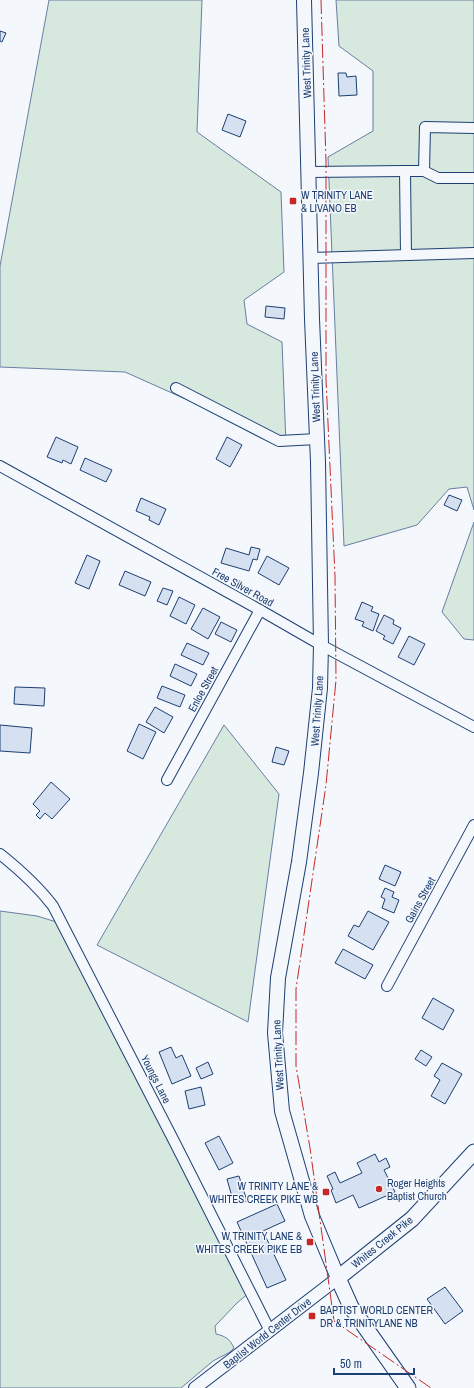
<svg xmlns="http://www.w3.org/2000/svg" width="474" height="1388" viewBox="0 0 474 1388" font-family="'Archivo Narrow',sans-serif">
	<style>
		.green { fill: #d7e8df; stroke: #687fa3 }
		.building { fill: #d5e0f0; stroke: #1d3f73 }
		.lines { fill: none; stroke-linecap: round; stroke-linejoin: round }
		.minor-casing { stroke: #1d3f73; stroke-width: 12 }
		.tertiary-casing { stroke: #1d3f73; stroke-width: 14 }
		.secondary-casing { stroke: #1d3f73; stroke-width: 16 }
		.primary-casing { stroke: #1d3f73; stroke-width: 17 }
		.minor { stroke: #f4f7fb; stroke-width: 10 }
		.tertiary { stroke: #f4f7fb; stroke-width: 12 }
		.secondary { stroke: #f4f7fb; stroke-width: 14 }
		.primary { stroke: #f4f7fb; stroke-width: 15 }
		.power { stroke: #c62828; stroke-width: 1; stroke-dasharray: 14 3 2 3; stroke-linecap: butt }
		.poi-dot { fill: #c62828; stroke: #f4f7fb; stroke-width: 1.5 }
		.labels { text-anchor: middle; dominant-baseline: central; stroke-width: 3; stroke-linejoin: round; paint-order: stroke }
		.street-label { font-size: 11px; fill: #1d3f73; stroke: #f4f7fb }
		.poi-label { font-size: 11px; fill: #1d3f73; stroke: #f4f7fb; text-anchor: start }
	</style>
	<rect width="100%" height="100%" fill="#f4f7fb"/>
	<g class="green">
		<path d="M49,0H202L197,132L281,192L284,272L244,300L247,324L282,342L286,444L125,372L0,367V266Z"/>
		<path d="M336,0H474V510L467,487L449,489L417,525L344,546L328,157L373,131V71L339,46Z"/>
		<path d="M474,522V640L464,639L442,612Z"/>
		<path d="M224,725L279,794L248,1022L97,945Z"/>
		<path d="M0,911L37,916L63,924L250,1292L237,1303L215,1326L216,1334C225,1336 230,1339 234,1348L230,1352L213,1361L181,1388H0Z"/>
	</g>
	<g class="building">
		<path d="M0,31L6,33L2,42L0,41Z"/>
		<path d="M338,73H346L347,77L356,76L357,95L339,96Z"/>
		<path d="M228,114L246,121L240,137L222,130Z"/>
		<path d="M266,306L285,308L284,319L265,317Z"/>
		<path d="M56,437L78,447L71,464L63,460L62,463L47,457Z"/>
		<path d="M227,437L242,445L230,467L216,459Z"/>
		<path d="M85,458L112,470L106,482L80,470Z"/>
		<path d="M449,495L462,500L457,511L444,505Z"/>
		<path d="M141,498L166,509L159,525L149,520L150,517L136,511Z"/>
		<path d="M251,547L260,549L257,560L253,559L249,571L221,563L226,548L249,555Z"/>
		<path d="M87,555L100,561L89,589L75,583Z"/>
		<path d="M267,556L289,568L279,585L258,573Z"/>
		<path d="M125,571L151,582L145,596L119,585Z"/>
		<path d="M163,588L173,591L167,605L157,601Z"/>
		<path d="M179,597L195,605L186,624L170,616Z"/>
		<path d="M362,602L373,607L371,611L379,614L373,631L362,626L364,622L355,619Z"/>
		<path d="M203,608L220,617L208,639L191,629Z"/>
		<path d="M384,615L394,620L393,624L401,628L393,644L383,639L385,636L376,631Z"/>
		<path d="M221,622L237,630L231,642L215,634Z"/>
		<path d="M409,636L425,644L414,665L398,657Z"/>
		<path d="M187,643L209,653L203,665L181,655Z"/>
		<path d="M175,664L197,674L191,686L170,676Z"/>
		<path d="M162,686L185,695L180,707L157,698Z"/>
		<path d="M15,687L45,688L44,706L14,704Z"/>
		<path d="M155,707L173,717L164,733L146,722Z"/>
		<path d="M139,724L156,732L143,759L127,751Z"/>
		<path d="M0,725L32,728L30,753L0,751Z"/>
		<path d="M276,747L289,751L284,765L272,762Z"/>
		<path d="M51,782L70,799L52,819L45,813L40,819L36,815L40,811L33,804Z"/>
		<path d="M385,865L401,872L395,886L379,879Z"/>
		<path d="M385,888L394,892L392,897L399,900L394,913L382,908L385,899L381,897Z"/>
		<path d="M368,911L389,922L373,950L348,936L354,925L359,927Z"/>
		<path d="M343,949L373,965L365,979L335,963Z"/>
		<path d="M433,998L454,1010L443,1030L422,1018Z"/>
		<path d="M171,1047L176,1058L182,1055L191,1076L172,1084L159,1052Z"/>
		<path d="M421,1050L432,1057L426,1066L415,1059Z"/>
		<path d="M208,1062L213,1074L201,1079L196,1068Z"/>
		<path d="M442,1063L462,1074L445,1104L431,1096L440,1080L434,1076Z"/>
		<path d="M201,1087L205,1105L189,1109L185,1091Z"/>
		<path d="M219,1136L233,1163L219,1170L205,1143Z"/>
		<path d="M375,1154L379,1162L386,1158L390,1167L384,1170L395,1192L359,1208L353,1195L336,1203L331,1190L333,1189L327,1176L335,1172L340,1183L362,1173L357,1163Z"/>
		<path d="M239,1176L247,1201L234,1204L227,1179Z"/>
		<path d="M277,1204L285,1221L263,1231L286,1280L267,1288L237,1222Z"/>
		<path d="M445,1287L463,1311L445,1324L427,1299Z"/>
	</g>
	<g class="lines">
		<defs>
			<g id="minor">
				<path d="M474,128L425,127L424,171L438,178H474"/>
				<path d="M309,172L405,171"/>
				<path d="M406,255L405,171H424"/>
				<path d="M311,258L474,253"/>
				<path d="M176,388L279,441L317,439"/>
				<path d="M0,466L260,610L321,645L474,727"/>
				<path d="M167,780L260,610"/>
				<path d="M0,854C20,870 37,885 53,906L175,1143L270,1331"/>
				<path d="M387,986L474,825"/>
			</g>
			<path id="tertiary" d="M195,1388L338,1278"/>
			<path id="secondary" d="M304,0L312,319L318,462L321,645L320,688L311,773L299,862L278,978L275,1033L282,1111L312,1216L338,1278"/>
			<path id="primary" d="M408,1388L351,1307L338,1278L412,1219L474,1152"/>
		</defs>
		<use href="#minor" class="minor-casing"/>
		<use href="#tertiary" class="tertiary-casing"/>
		<use href="#secondary" class="secondary-casing"/>
		<use href="#primary" class="primary-casing"/>
		<use href="#minor" class="minor"/>
		<use href="#tertiary" class="tertiary"/>
		<use href="#secondary" class="secondary"/>
		<use href="#primary" class="primary"/>
		<path class="power" d="M321,0L326,162V379L335,576L336,680L326,785L296,989V1066L310,1148L334,1321L431,1388"/>
	</g>
	<g class="poi-dot">
		<rect x="289" y="197" width="8" height="8" rx="2"/>
		<circle cx="379" cy="1189" r="4"/>
		<rect x="322" y="1188" width="8" height="8" rx="2"/>
		<rect x="306" y="1238" width="8" height="8" rx="2"/>
		<rect x="308" y="1312" width="8" height="8" rx="2"/>
	</g>
	<g class="labels">
		<g class="street-label">
			<text transform="translate(306 63) rotate(-92)">West Trinity Lane</text>
			<text transform="translate(315 387) rotate(-92)">West Trinity Lane</text>
			<text transform="translate(243 587) rotate(29)">Free Silver Road</text>
			<text transform="translate(203 689) rotate(-61)">Enloe Street</text>
			<text transform="translate(317 711) rotate(-86)">West Trinity Lane</text>
			<text transform="translate(420 900) rotate(-61)">Gains Street</text>
			<text transform="translate(278 1055) rotate(-93)">West Trinity Lane</text>
			<text transform="translate(156 1079) rotate(63)">Youngs Lane</text>
			<text transform="translate(382 1242) rotate(-39)">Whites Creek Pike</text>
			<text transform="translate(267 1333) rotate(-38)">Baptist World Center Drive</text>
		</g>
		<g class="poi-label">
			<text x="301" y="195">W TRINITY LANE<tspan x="301" dy="13">&amp; LIVANO EB</tspan></text>
			<text x="387" y="1183">Roger Heights<tspan x="387" dy="13">Baptist Church</tspan></text>
			<text x="318" y="1186" text-anchor="end">W TRINITY LANE &amp;<tspan x="318" dy="13">WHITES CREEK PIKE WB</tspan></text>
			<text x="302" y="1236" text-anchor="end">W TRINITY LANE &amp;<tspan x="302" dy="13">WHITES CREEK PIKE EB</tspan></text>
			<text x="320" y="1310">BAPTIST WORLD CENTER<tspan x="320" dy="13">DR &amp; TRINITYLANE NB</tspan></text>
		</g>
	</g>
	<path d="M334 1368v6h80v-6" fill="none" stroke="#1d3f73" stroke-width="2"/>
	<text x="340" y="1368" font-size="12" fill="#1d3f73" stroke="#f4f7fb" stroke-width="3" paint-order="stroke">50 m</text>
</svg>
